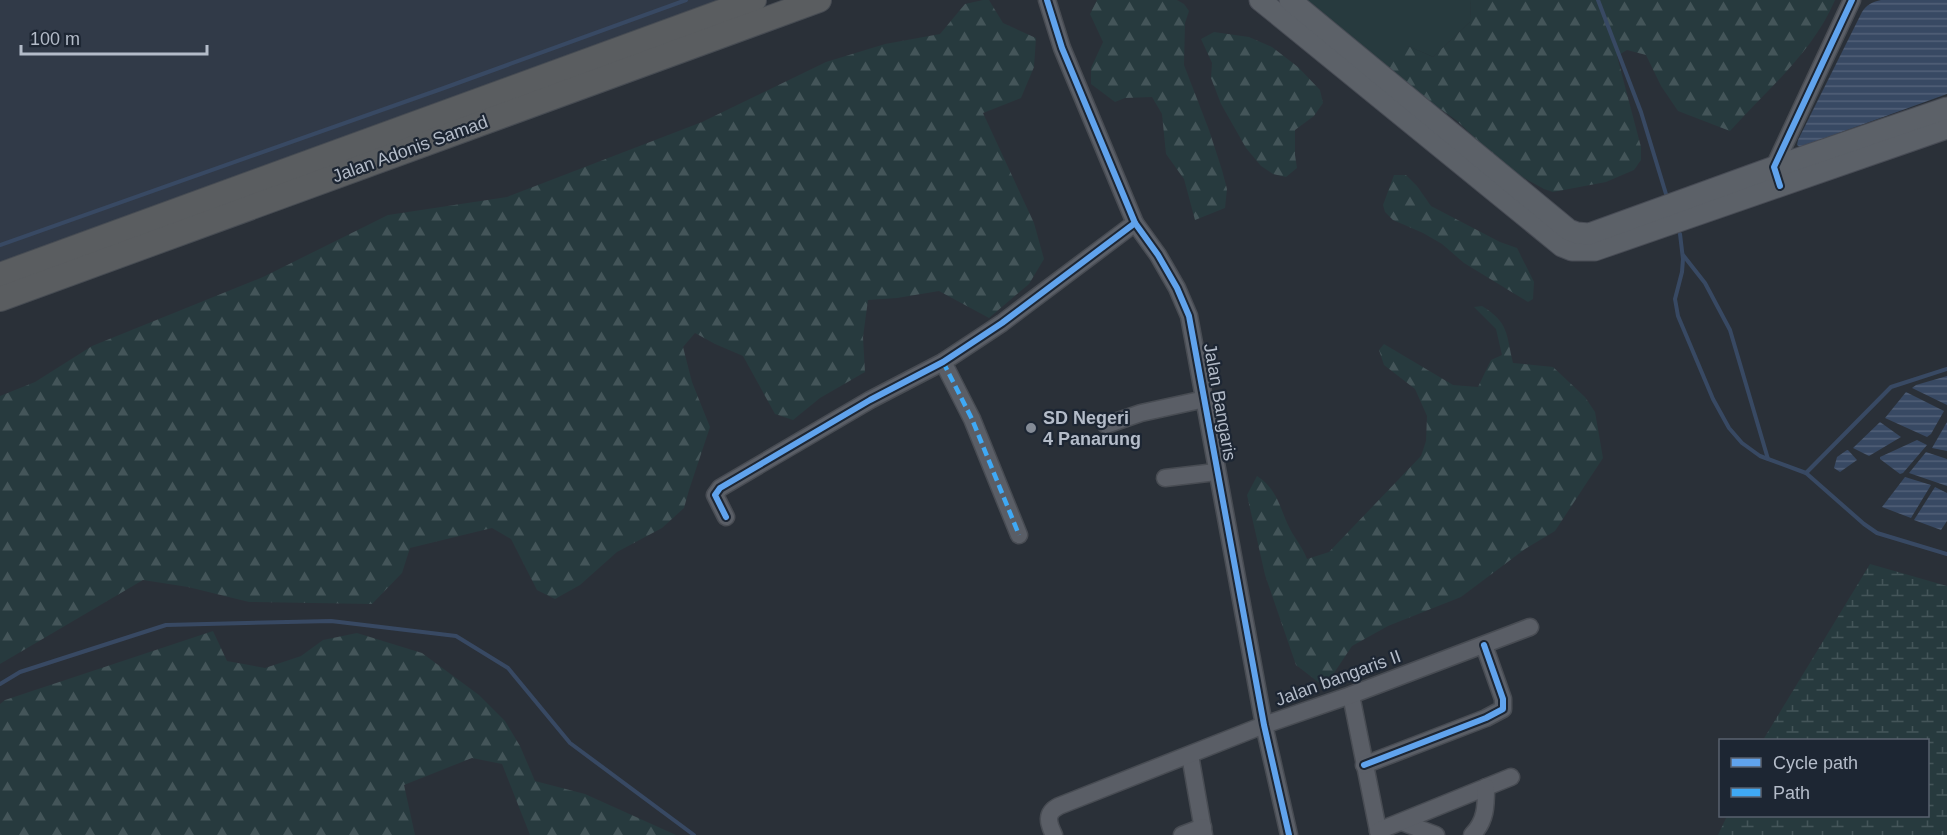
<svg xmlns="http://www.w3.org/2000/svg" width="1947" height="835" viewBox="0 0 1947 835" font-family="Helvetica,sans-serif">
	<style>
		.airport { fill: #313a48 }
		.green { fill: #273a3e }
		.forest { fill: url(#forest-firs) }
		.wetland { fill: url(#wetland-marsh) }
		.water { fill: url(#water-rules) }
		.lines { fill: none; stroke-linecap: round; stroke-linejoin: round }
		.stream { stroke: #384963; stroke-width: 4 }
		.minor-casing { stroke: #484c53; stroke-width: 19 }
		.major-casing { stroke: #484c55; stroke-width: 23 }
		.highway-casing { stroke: #474c53; stroke-width: 26 }
		.minor { stroke: #5a5e66; stroke-width: 16 }
		.major { stroke: #5c6168; stroke-width: 21 }
		.highway { stroke: #5a5d60; stroke-width: 24 }
		.quiet { stroke: #3fa9f5; stroke-width: 4.5; stroke-dasharray: 9 4.5; stroke-linecap: butt }
		.cycleway-casing { stroke: #1d2633; stroke-width: 10 }
		.cycleway { stroke: #60a3ed; stroke-width: 6 }
		.poi-dot { fill: #848b96; stroke: #1d2633; stroke-width: 2 }
		.labels { text-anchor: middle; dominant-baseline: central; stroke-width: 4.5; stroke-linejoin: round; paint-order: stroke }
		.street-label { font-size: 18px; fill: #b4bcc9; stroke: #1d2633 }
		.poi-label { font-size: 18px; font-weight: bold; fill: #b4bcc9; stroke: #1d2633; text-anchor: start }
	</style>
	<defs>
		<pattern id="forest-firs" width="22" height="20" patternUnits="userSpaceOnUse" patternTransform="scale(1.5)"><rect width="22" height="20" fill="#273a3e"/><path d="M5 1l3.5 6h-7zM16 11l3.5 6h-7z" fill="#445559"/></pattern>
		<pattern id="wetland-marsh" width="20" height="14" patternUnits="userSpaceOnUse" patternTransform="scale(1.5)"><rect width="20" height="14" fill="#273a3e"/><path d="M1 5h8M5 5V1M11 12h8M15 12V8" fill="none" stroke="#445559"/></pattern>
		<pattern id="water-rules" width="6" height="5" patternUnits="userSpaceOnUse" patternTransform="scale(1.5)"><rect width="6" height="5" fill="#384963"/><path d="M0 2.5h6" fill="none" stroke="#526178"/></pattern>
	</defs>
	<rect width="100%" height="100%" fill="#2a3038"/>
	<path class="airport" d="M0,0H731L0,269Z"/>
	<path class="green" d="M1300,0H1471L1470,22L1433,57L1408,46L1384,69Z"/>
	<g class="forest">
		<path d="M983,0H989L1003,23L1036,38L1034,67L1021,98L983,113L1034,223L1044,259L1029,284L989,318L939,291L897,298L868,300L863,337L865,372L820,398L793,420L775,414L743,356L715,344L695,333L683,347L692,382L710,427L689,490L684,508L662,528L617,552L580,585L555,599L537,590L511,539L492,528L410,548L402,573L372,604L249,602L188,587L143,580L0,664V396L35,382L92,346L263,277L388,215L507,197L702,122L826,62L885,44L940,34L965,4Z"/>
		<path d="M1097,0H1177L1184,4L1189,11L1185,23L1184,65L1209,130L1222,170L1227,189L1225,208L1195,220L1184,179L1166,154L1162,114L1152,97L1125,98L1115,102L1091,84V68L1103,42L1090,14Z"/>
		<path d="M1471,0H1835C1813,52 1768,89 1730,131L1678,111L1661,86L1646,55L1627,50L1617,56L1641,147V160L1634,170L1606,182L1553,192L1544,189L1508,169L1456,120L1384,69L1388,50L1408,46L1433,57L1470,22Z"/>
		<path d="M1214,32L1249,37L1272,47L1298,67L1320,90L1323,103L1314,116L1295,130V155L1297,168L1286,177L1273,174L1261,166L1246,148L1221,104L1211,78L1212,63L1201,39Z"/>
		<path d="M1394,175H1406L1417,186L1431,206L1500,242L1517,248L1534,282L1533,299L1528,302L1464,263L1442,244L1423,233L1393,220L1385,212L1383,205Z"/>
		<path d="M1482,306C1509,323 1506,333 1513,363L1553,367L1585,397L1595,412L1603,458L1555,531L1525,549L1461,597L1388,626L1352,646L1330,679L1318,682L1296,665L1265,575L1247,495L1257,476C1276,488 1279,505 1288,525C1293,536 1302,546 1307,559L1329,552L1421,456L1426,441L1427,416L1415,389L1384,365L1379,350L1384,344L1453,385L1478,387L1491,360L1502,355L1496,329L1474,307Z"/>
		<path d="M213,631L227,661L265,668L301,656L323,640L357,633L422,653L479,695L505,721L520,746L535,781L585,794L676,835H530L502,764L472,758L404,785L415,835H0V704L5,700Z"/>
	</g>
	<path class="wetland" d="M1870,564L1947,586V835H1718L1727,816H1928V740H1763Z"/>
	<g class="water">
		<path d="M1881,0H1947V94L1800,147L1797,145L1798,140L1862,12C1867,4 1873,2 1881,0Z"/>
		<path d="M1947,376V405L1912,388L1916,385Z"/>
		<path d="M1906,392L1944,411L1931,434L1927,437L1885,418Z"/>
		<path d="M1880,422L1901,437L1869,456L1853,448Z"/>
		<path d="M1947,422V451L1932,448Z"/>
		<path d="M1917,440L1927,445L1903,473L1900,474L1880,459V457Z"/>
		<path d="M1847,450H1848L1857,460L1840,472L1834,468L1837,457Z"/>
		<path d="M1926,452L1947,459V486L1909,473Z"/>
		<path d="M1905,477L1931,485L1911,518L1882,507Z"/>
		<path d="M1935,487L1947,493V521L1941,530L1914,520Z"/>
	</g>
	<g class="lines">
		<g class="stream">
			<path d="M1598,0L1641,112L1666,194"/>
			<path d="M1680,234L1683,259L1682,272L1675,299L1678,316L1713,399L1729,428L1742,443L1760,456L1806,473L1864,524L1877,533L1947,554"/>
			<path d="M0,245L444,88L686,0"/>
			<path d="M1683,255L1705,283L1730,330L1768,459"/>
			<path d="M1806,473L1891,387L1947,369"/>
			<path d="M0,684L20,672L166,625L331,621L456,636L508,668L570,743L694,835"/>
		</g>
		<defs>
			<g id="minor">
				<path d="M1047,0L1062,48L1135,223L1158,255L1177,288L1189,316L1264,725L1289,835"/>
				<path d="M1776,173L1774,167L1852,0"/>
				<path d="M943,362L972,419L1019,535"/>
				<path d="M1106,425L1141,413L1205,399"/>
				<path d="M1165,478L1216,472"/>
				<path d="M726,517L715,495L720,488L870,400L943,362L1002,323L1135,223"/>
				<path d="M1351,695L1379,835"/>
				<path d="M1190,755L1204,835"/>
				<path d="M1364,765L1486,718L1503,709V699L1484,645"/>
				<path d="M1402,822L1436,835"/>
				<path d="M1378,831L1511,777"/>
				<path d="M1054,835C1048,823 1045,813 1059,806L1264,725L1351,695L1530,627"/>
				<path d="M1182,835L1203,827"/>
				<path d="M1472,835C1486,821 1486,806 1486,787"/>
			</g>
			<g id="major">
				<path d="M1260,0L1562,246L1572,250H1595L1947,128"/>
				<path d="M1290,0L1569,230L1577,233L1589,234L1774,167L1947,108"/>
			</g>
			<g id="highway">
				<path d="M0,275L754,0"/>
				<path d="M0,299L819,0"/>
			</g>
		</defs>
		<use href="#minor" class="minor-casing"/>
		<use href="#major" class="major-casing"/>
		<use href="#highway" class="highway-casing"/>
		<use href="#minor" class="minor"/>
		<use href="#major" class="major"/>
		<use href="#highway" class="highway"/>
		<path class="quiet" d="M943,362L972,419L1019,535"/>
		<defs>
			<g id="cycleway">
				<path d="M1047,0L1062,48L1135,223L1158,255L1177,288L1189,316L1264,725L1289,835"/>
				<path d="M1780,186L1774,167L1852,0"/>
				<path d="M726,517L715,495L720,488L870,400L943,362L1002,323L1135,223"/>
				<path d="M1364,765L1486,718L1503,709V699L1484,645"/>
			</g>
		</defs>
		<use href="#cycleway" class="cycleway-casing"/>
		<use href="#cycleway" class="cycleway"/>
	</g>
	<circle class="poi-dot" cx="1031" cy="428" r="6"/>
	<g class="labels">
		<g class="street-label">
			<text transform="translate(410 149) rotate(-20)">Jalan Adonis Samad</text>
			<text transform="translate(1220 402) rotate(80)">Jalan Bangaris</text>
			<text transform="translate(1338 678) rotate(-20)">Jalan bangaris II</text>
		</g>
		<g class="poi-label">
			<text x="1043" y="418">SD Negeri<tspan x="1043" dy="21">4 Panarung</tspan></text>
		</g>
	</g>
	<rect x="1719" y="739" width="210" height="78" fill="#1d2633" stroke="#59626f" stroke-width="1.5"/>
	<rect x="1731" y="758" width="30" height="9" fill="#60a3ed" stroke="#59626f" stroke-width="1.5"/>
	<text x="1773" y="769" font-size="18" fill="#b4bcc9">Cycle path</text>
	<rect x="1731" y="788" width="30" height="9" fill="#3fa9f5" stroke="#59626f" stroke-width="1.5"/>
	<text x="1773" y="799" font-size="18" fill="#b4bcc9">Path</text>
	<path d="M21 45v9h186v-9" fill="none" stroke="#b4bcc9" stroke-width="3"/>
	<text x="30" y="45" font-size="18" fill="#b4bcc9" stroke="#1d2633" stroke-width="4.5" paint-order="stroke">100 m</text>
</svg>
